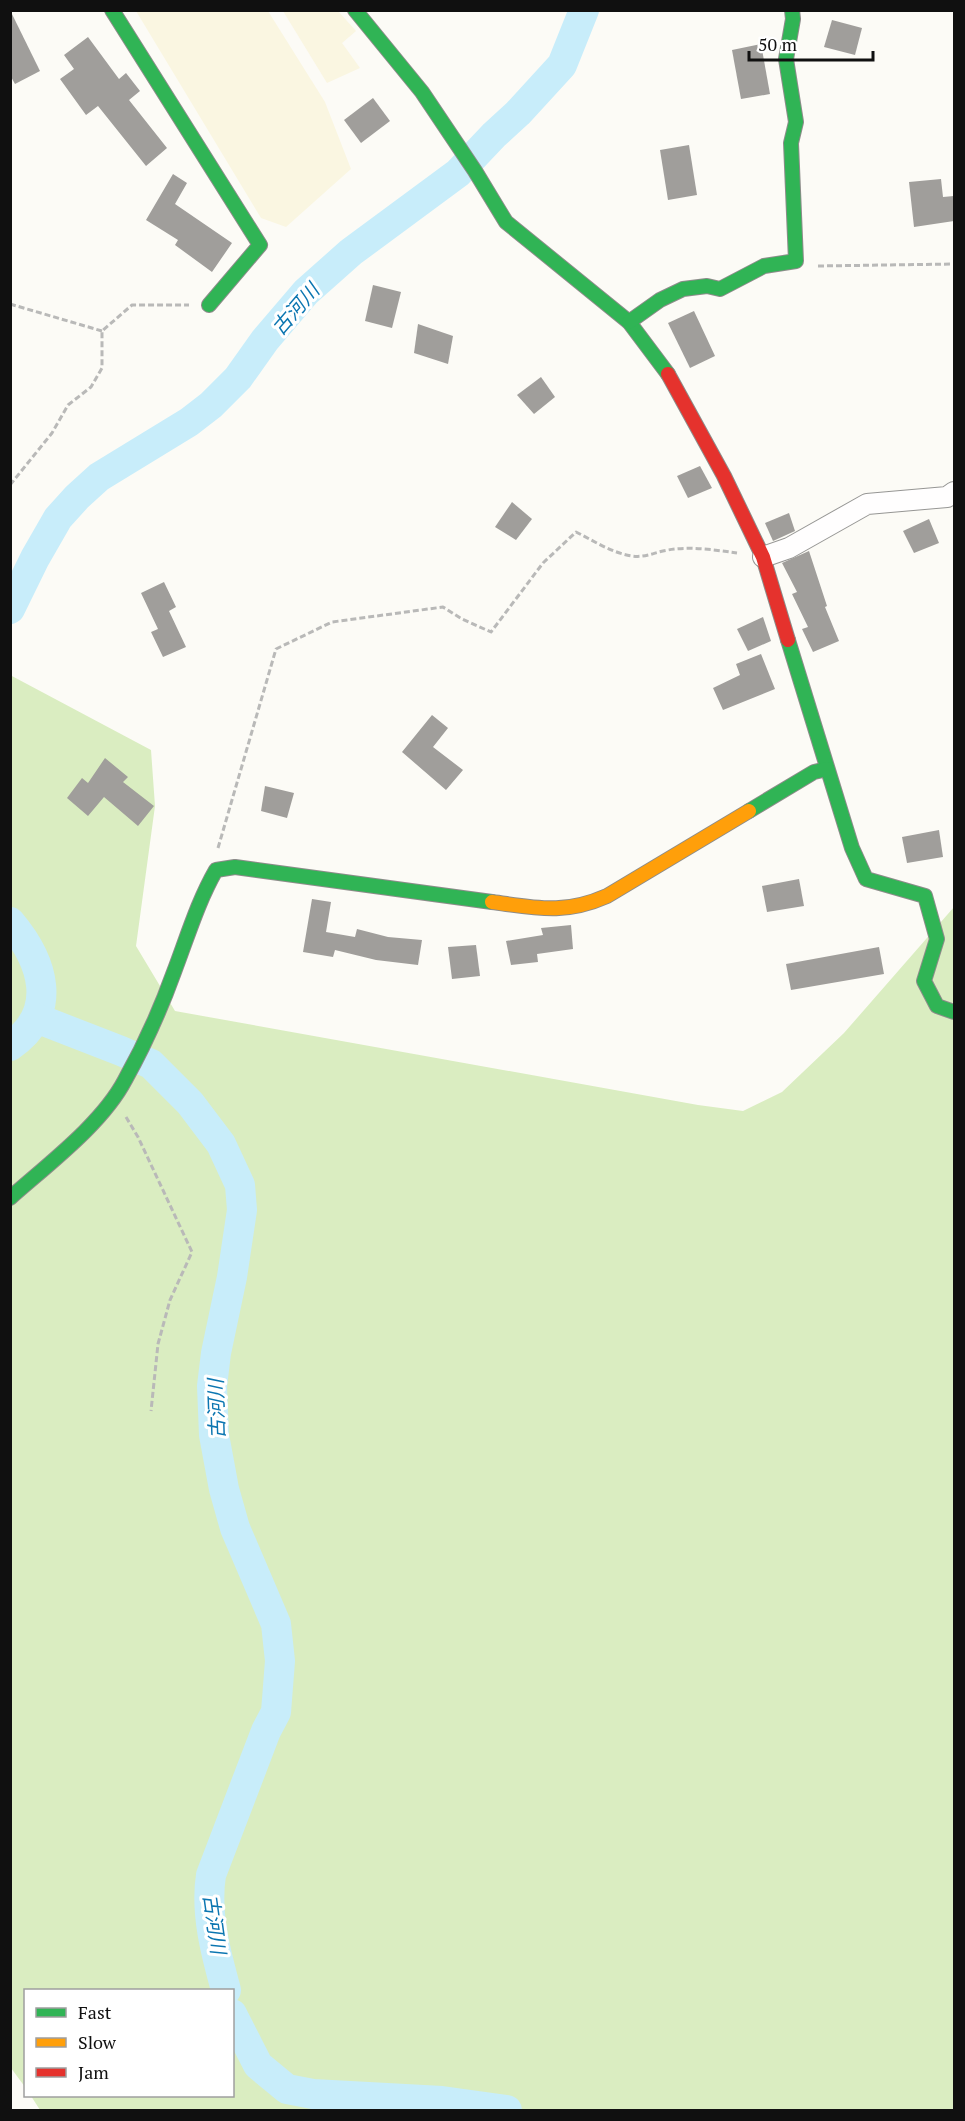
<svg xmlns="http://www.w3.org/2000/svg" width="965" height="2121" viewBox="0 0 965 2121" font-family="'PT Serif','Noto Sans JP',serif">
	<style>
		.farmland { fill: #faf6e1 }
		.forest { fill: #daedc1 }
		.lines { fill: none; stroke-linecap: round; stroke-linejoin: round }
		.river { stroke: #c8edfa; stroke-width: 30 }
		.building { fill: #a09e9b }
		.street-casing { stroke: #969694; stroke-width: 22 }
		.fast-casing { stroke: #8d8c8a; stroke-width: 16 }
		.slow-casing { stroke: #8d8c8a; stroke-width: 16 }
		.jam-casing { stroke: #8d8c8a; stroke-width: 16 }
		.path { stroke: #b9b9b8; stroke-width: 3; stroke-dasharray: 6 3; stroke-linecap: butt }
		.street { stroke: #fffefe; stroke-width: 20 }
		.fast { stroke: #30b455; stroke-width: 14 }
		.slow { stroke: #ff9f0a; stroke-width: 14 }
		.jam { stroke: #e5322d; stroke-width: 14 }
		.labels { text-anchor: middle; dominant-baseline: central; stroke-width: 6; stroke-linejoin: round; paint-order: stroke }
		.water-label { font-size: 20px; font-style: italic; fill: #0b76b1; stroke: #fff }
	</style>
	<rect width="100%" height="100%" fill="#fcfbf6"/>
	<g class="farmland">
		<path d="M136,11H268L325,102L351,169L286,227L261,218Z"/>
		<path d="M283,11H338L356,31L342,43L360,68L327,83Z"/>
	</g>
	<path class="forest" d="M10,675L151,750L155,806L136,946L175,1011L698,1105L743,1111L782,1092L844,1033L954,907V2110H40L31,2096H232V1990H26L25,2087L11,2068Z"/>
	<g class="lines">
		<g class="river">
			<path d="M10,609L35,558L58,518L77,497L99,477L189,422L211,405L238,378L265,340L306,292L351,252L458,173L494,135L518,113L562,65L584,10"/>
			<path d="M10,922C43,961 60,1012 10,1046"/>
			<path d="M36,1018L121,1051L151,1064L190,1103L221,1144L240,1185L242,1210L232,1277L216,1353L212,1386L214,1435L224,1489L235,1528L276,1624L280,1661L276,1712L266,1731L211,1875C205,1913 216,1954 226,1990"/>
			<path d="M232,2014L258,2065L287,2089L313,2094L442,2101L507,2110"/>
		</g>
	</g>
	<g class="building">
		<path d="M10,10L40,71L15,84L10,75Z"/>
		<path d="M832,20L862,28L855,55L824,47Z"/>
		<path d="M88,37L119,79L126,73L140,91L129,100L167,148L146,166L98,106L86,115L60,79L74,69L64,55Z"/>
		<path d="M761,44L770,94L741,99L732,50Z"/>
		<path d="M373,98L390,121L361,143L344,120Z"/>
		<path d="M689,145L697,195L668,200L660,150Z"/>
		<path d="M173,174L187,183L175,204L232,243L212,272L175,245L178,240L146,220Z"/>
		<path d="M941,179L943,197L954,196V221L914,227L909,182Z"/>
		<path d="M373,285L401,292L392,328L365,321Z"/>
		<path d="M694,311L715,356L690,368L668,323Z"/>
		<path d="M418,324L453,336L448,364L414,353Z"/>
		<path d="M541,377L555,397L534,414L517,395Z"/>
		<path d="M700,466L712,488L688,498L677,476Z"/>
		<path d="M512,502L532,519L516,540L495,527Z"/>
		<path d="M789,513L795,531L773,541L765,523Z"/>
		<path d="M929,519L939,543L914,553L903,531Z"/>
		<path d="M809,551L827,606L825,607L839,641L813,652L802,629L808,627L792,594L797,592L782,563Z"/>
		<path d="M164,582L176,607L169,611L186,647L163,657L151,632L158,629L141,593Z"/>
		<path d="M763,617L771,641L748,651L737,629Z"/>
		<path d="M761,654L775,689L723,710L713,688L740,675L736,664Z"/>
		<path d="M432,715L448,728L433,747L463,770L446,790L402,752Z"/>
		<path d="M105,758L128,777L123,782L154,806L138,826L104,797L88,816L67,798L82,778L88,783Z"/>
		<path d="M265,786L294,793L287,818L261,811Z"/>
		<path d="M939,830L943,857L907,863L902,837Z"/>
		<path d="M799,879L804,906L767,912L762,886Z"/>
		<path d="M312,899L331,902L326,932L355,937L357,929L388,937L422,940L418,965L376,960L335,950L333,957L303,952Z"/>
		<path d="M571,925L573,949L537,954L538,962L511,965L506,941L543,935L541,928Z"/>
		<path d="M476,945L480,976L452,979L448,947Z"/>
		<path d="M879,947L884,974L791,990L786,964Z"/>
	</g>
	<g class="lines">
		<defs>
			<path id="street" d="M763,557L789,548L867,504L947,497L954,492"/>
			<g id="fast">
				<path d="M112,10L260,245L209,305"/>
				<path d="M355,10L422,92L475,171L506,222L629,322L668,374"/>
				<path d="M629,322L660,300L683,289L707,286L720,289L764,266L796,261L791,143L796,122L786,59L793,19L792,10"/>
				<path d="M788,640L852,848L866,879L925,896L937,939L924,981L937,1006L954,1012"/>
				<path d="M749,811L814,772L827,769"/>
				<path d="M10,1198C47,1165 102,1124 125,1080C144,1046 161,1008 174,972C187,938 198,901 216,870L235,867L492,902"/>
			</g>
			<path id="slow" d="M492,902C537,908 564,915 607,896L749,811"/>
			<path id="jam" d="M668,374L724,476L763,557L788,640"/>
		</defs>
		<use href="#street" class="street-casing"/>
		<use href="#fast" class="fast-casing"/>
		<use href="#slow" class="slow-casing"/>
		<use href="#jam" class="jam-casing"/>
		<g class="path">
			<path d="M818,266L954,264"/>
			<path d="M10,304L102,331"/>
			<path d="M10,485L52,433L68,405L91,387L102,368V331L132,305H189"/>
			<path d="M218,848L276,649L332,622L443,607L462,619L491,632L543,563L576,532C594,541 612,553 632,556C645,558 655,552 668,550C690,546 715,550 737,553"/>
			<path d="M126,1117L138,1137L192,1252L170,1300L158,1344L151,1411"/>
		</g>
		<use href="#street" class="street"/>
		<use href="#fast" class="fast"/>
		<use href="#slow" class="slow"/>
		<use href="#jam" class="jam"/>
	</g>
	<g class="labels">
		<g class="water-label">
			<text transform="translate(295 309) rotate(-49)">古河川</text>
			<text transform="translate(216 1409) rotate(-92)">古河川</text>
			<text transform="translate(215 1924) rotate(82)">古河川</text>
		</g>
	</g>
	<rect width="965" height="2121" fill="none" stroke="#101010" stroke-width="24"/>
	<rect x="24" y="1989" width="210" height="108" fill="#ffffff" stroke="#9f9f9f" stroke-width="1.5"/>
	<rect x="36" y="2008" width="30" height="9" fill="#30b455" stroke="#9f9f9f" stroke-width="1.5"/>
	<text x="78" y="2019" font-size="18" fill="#101010">Fast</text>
	<rect x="36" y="2038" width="30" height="9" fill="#ff9f0a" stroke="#9f9f9f" stroke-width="1.5"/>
	<text x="78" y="2049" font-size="18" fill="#101010">Slow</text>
	<rect x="36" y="2068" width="30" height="9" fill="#e5322d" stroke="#9f9f9f" stroke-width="1.5"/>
	<text x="78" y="2079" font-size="18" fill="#101010">Jam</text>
	<path d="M749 51v9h124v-9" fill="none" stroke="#101010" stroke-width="3"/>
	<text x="758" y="51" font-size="18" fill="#101010" stroke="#ffffff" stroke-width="4.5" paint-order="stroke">50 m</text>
</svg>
